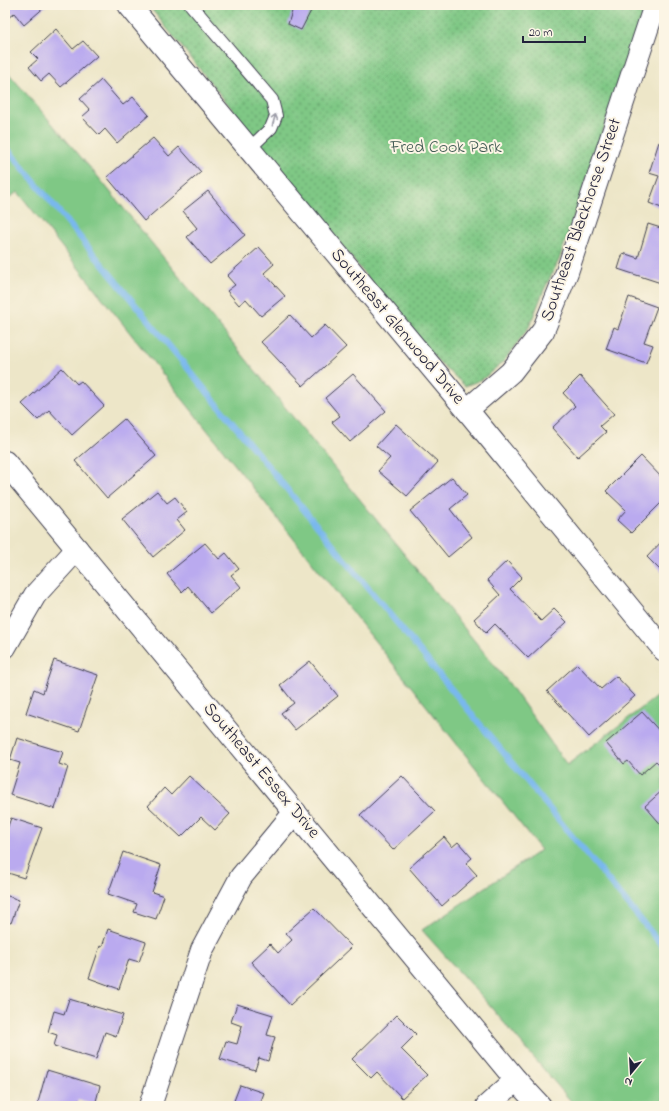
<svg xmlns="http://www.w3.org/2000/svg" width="669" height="1111" viewBox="0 0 669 1111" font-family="'Indie Flower',sans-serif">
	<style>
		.grass { fill: #7fc885; stroke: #507560 }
		.park { fill: url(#park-dots); stroke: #507560 }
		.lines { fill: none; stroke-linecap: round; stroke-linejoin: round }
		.stream { stroke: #79b8ed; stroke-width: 6 }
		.building { fill: #baaaef }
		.lane-casing { stroke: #403f50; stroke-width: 14 }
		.street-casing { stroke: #403f50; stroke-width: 24 }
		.lane { stroke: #fff; stroke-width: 12 }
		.street { stroke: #fff; stroke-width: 22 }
		.oneway { stroke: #9c9ca7 }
		.labels { text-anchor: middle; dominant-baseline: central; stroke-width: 4; stroke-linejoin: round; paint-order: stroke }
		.park-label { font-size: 18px; fill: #435c55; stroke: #fcf5e5 }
		.street-label { font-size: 18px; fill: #22223b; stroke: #fcf5e5 }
	</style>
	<defs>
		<pattern id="park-dots" width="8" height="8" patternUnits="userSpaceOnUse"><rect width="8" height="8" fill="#7fc885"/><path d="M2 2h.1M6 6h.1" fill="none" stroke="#68a26e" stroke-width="1.8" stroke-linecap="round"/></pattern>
	</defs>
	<rect width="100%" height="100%" fill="#fcf5e5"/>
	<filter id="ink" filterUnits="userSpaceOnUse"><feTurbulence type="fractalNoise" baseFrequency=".025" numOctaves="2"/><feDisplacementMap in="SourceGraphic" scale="8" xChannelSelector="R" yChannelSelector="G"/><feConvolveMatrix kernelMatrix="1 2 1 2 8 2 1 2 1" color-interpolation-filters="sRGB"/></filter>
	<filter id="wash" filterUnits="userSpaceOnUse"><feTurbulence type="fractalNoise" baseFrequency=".012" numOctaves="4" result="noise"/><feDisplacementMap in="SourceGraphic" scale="16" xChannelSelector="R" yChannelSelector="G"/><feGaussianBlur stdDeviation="0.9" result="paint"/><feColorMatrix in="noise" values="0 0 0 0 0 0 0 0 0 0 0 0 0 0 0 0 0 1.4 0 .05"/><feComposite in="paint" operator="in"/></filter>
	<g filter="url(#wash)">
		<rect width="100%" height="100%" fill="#ede6c8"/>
		<path class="grass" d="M5,69L99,178L508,682L567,765L664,691V1106H575L488,1004L422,930L541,850L18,192L5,200Z"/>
		<path class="park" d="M148,5H646L559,260L544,290L529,327L504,361L483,379L465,386L425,349Z"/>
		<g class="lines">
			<path class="stream" d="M5,146L664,948"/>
		</g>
		<g id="blocks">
			<g class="building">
				<path d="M5,5H47L24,25L14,13L7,19L5,17Z"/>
				<path d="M294,5H307L313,7L301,30L288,24Z"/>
				<path d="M56,29L73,49L83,41L97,56L61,87L49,74L41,81L29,67L38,59L31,52Z"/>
				<path d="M101,80L123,105L133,97L149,115L117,143L105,129L99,135L82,117L90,110L80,99Z"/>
				<path d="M153,138L169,156L179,147L201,172L144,221L107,177Z"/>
				<path d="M659,142L664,144V209L649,203L659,176L649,173Z"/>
				<path d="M208,191L245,235L210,264L187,237L197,228L183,211Z"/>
				<path d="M648,224L664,229V284L618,269L623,253L638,258Z"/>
				<path d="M259,247L274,264L264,273L285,296L261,316L246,299L239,305L227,291L235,285L227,276Z"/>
				<path d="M629,297L657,307L644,342L653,345L646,363L606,349L614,327L618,329Z"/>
				<path d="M290,315L311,338L325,325L346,347L303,386L261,342Z"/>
				<path d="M62,368L77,384L81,381L104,406L72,435L49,410L38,420L22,404Z"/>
				<path d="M353,374L386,411L350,442L332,422L340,416L325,398Z"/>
				<path d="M580,376L614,414L600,426L606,432L578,457L552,428L575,406L563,393Z"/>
				<path d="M124,419L156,456L107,498L75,461Z"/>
				<path d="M396,424L438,462L407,496L378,471L390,458L376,446Z"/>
				<path d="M641,456L664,480V500L631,533L617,520L626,510L606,491Z"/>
				<path d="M452,477L467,495L450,509L472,537L448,557L410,511Z"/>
				<path d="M157,491L167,503L175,497L187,512L177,520L185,530L153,557L122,519Z"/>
				<path d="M664,539V574L647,557Z"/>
				<path d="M205,543L219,559L226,553L239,569L231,575L241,587L211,613L188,586L182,592L167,574Z"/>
				<path d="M507,561L522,577L510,589L541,621L554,609L567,622L528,658L495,624L486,633L474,619L500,595L487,580Z"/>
				<path d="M54,660L98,675L79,731L26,713L34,689L43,693Z"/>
				<path d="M310,661L338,696L295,730L281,713L294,703L280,685Z"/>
				<path d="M577,664L601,689L616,676L635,696L589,737L547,691Z"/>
				<path d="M642,712L664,736V768H663L656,761L640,775L628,761L624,764L606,743Z"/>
				<path d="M17,738L63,752L59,764L68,767L55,809L10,795L20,763L10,760Z"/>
				<path d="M189,776L230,814L215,830L201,817L181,837L148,806L164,788L171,795Z"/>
				<path d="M402,776L435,811L393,850L360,815Z"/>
				<path d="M664,789V828L645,806Z"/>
				<path d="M11,818L42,828L24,878L5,872V834Z"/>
				<path d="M444,837L452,847L458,842L472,858L466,863L477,875L442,906L409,868Z"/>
				<path d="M123,852L161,865L152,892L164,896L156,919L134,912L137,904L108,894Z"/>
				<path d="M5,895L19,900L11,923L5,921Z"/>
				<path d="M314,908L352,947L290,1005L251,962L270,944L278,953L292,940L286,933Z"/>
				<path d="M108,929L146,942L139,962L129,959L119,989L89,978L100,946L102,947Z"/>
				<path d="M69,999L123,1015L116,1036L105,1032L96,1059L54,1046L57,1035L48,1032L54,1011L64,1014Z"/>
				<path d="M237,1004L273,1015L267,1035L275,1037L268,1061L259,1058L255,1070L220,1059L226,1041L237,1044L242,1026L231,1022Z"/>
				<path d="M397,1015L416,1034L401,1049L427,1075L402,1098L377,1072L371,1078L352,1059Z"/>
				<path d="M47,1070L100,1086L95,1105L78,1100L76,1106H37Z"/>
				<path d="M240,1085L264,1093L259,1106H232Z"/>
			</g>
		</g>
	</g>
	<g filter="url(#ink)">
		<use href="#blocks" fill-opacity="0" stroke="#403f50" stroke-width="1"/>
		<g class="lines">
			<defs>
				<path id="lane" d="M191,5L272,100L276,116L271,128L249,149"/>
				<g id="street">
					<path d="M129,5L467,410L664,650"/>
					<path d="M467,410L511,372L543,331L567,272L655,5"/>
					<path d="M5,462L516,1080L540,1106"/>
					<path d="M5,647L35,595L77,549"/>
					<path d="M150,1106L202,950L241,877L295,812"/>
					<path d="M487,1106L516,1080"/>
				</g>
			</defs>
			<use href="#lane" class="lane-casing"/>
			<use href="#street" class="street-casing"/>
			<use href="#lane" class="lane"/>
			<use href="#street" class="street"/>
		</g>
		<defs><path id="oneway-shaft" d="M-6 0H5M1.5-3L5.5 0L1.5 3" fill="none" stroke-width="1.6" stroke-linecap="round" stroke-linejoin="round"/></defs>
		<use class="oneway" href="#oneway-shaft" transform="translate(274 120) rotate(-74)"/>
	</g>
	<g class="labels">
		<g class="park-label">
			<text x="446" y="148">Fred Cook Park</text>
		</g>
		<g class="street-label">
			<text transform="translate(582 220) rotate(-71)">Southeast Blackhorse Street</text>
			<text transform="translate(397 327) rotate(50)">Southeast Glenwood Drive</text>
			<text transform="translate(261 771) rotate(50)">Southeast Essex Drive</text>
		</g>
	</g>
	<rect width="669" height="1111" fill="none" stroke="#fcf5e5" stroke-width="20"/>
	<g transform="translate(631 1073) rotate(198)" stroke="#fcf5e5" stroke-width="3" paint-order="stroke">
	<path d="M0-3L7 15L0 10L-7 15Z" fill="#22223b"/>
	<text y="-6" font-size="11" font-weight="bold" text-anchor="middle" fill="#22223b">N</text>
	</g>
	<path d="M523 36v6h62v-6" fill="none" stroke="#22223b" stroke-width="2"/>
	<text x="529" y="36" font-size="12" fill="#22223b" stroke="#fcf5e5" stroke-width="3" paint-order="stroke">20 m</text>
</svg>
